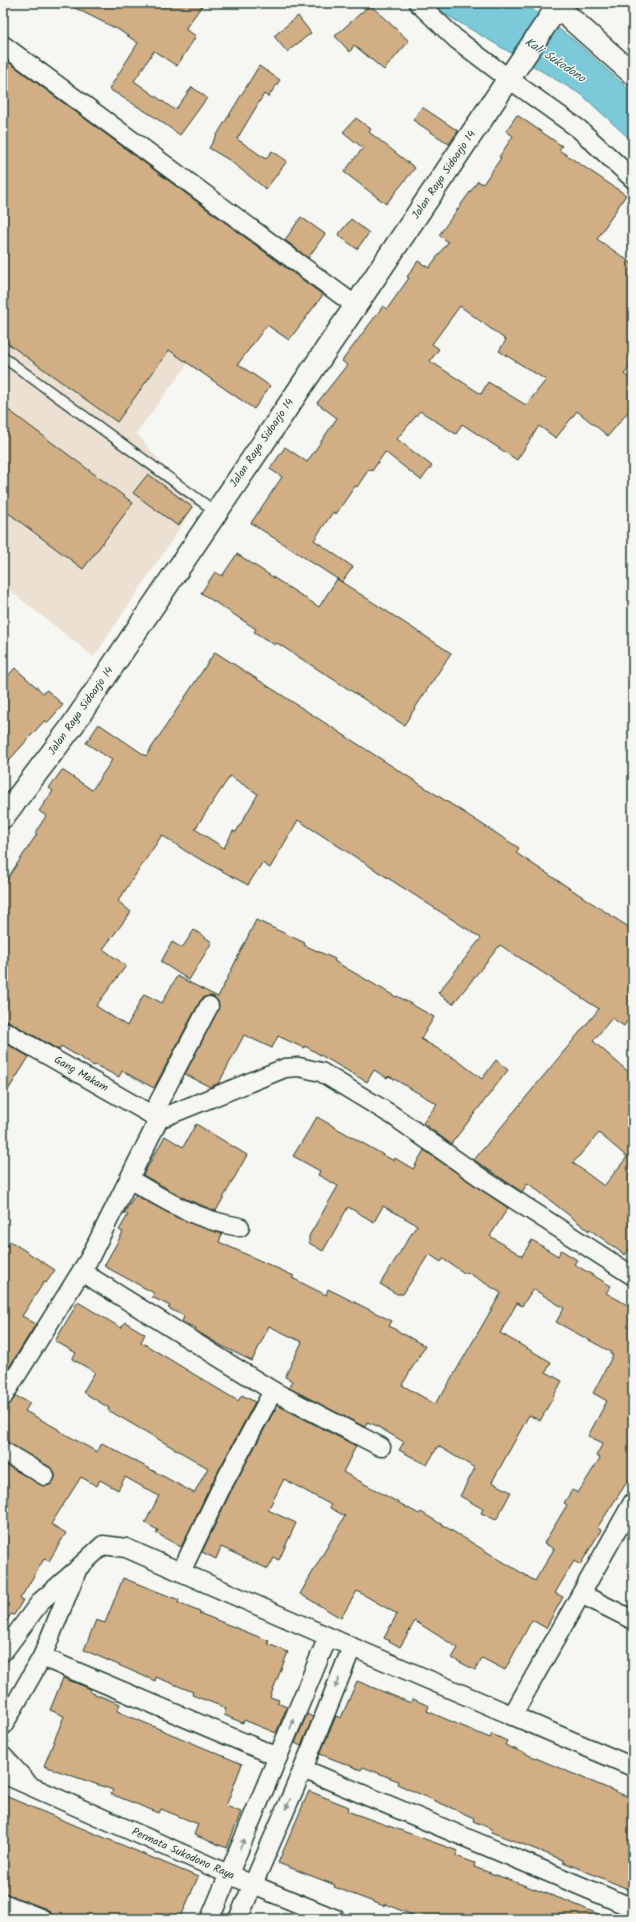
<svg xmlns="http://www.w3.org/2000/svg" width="636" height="1922" viewBox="0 0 636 1922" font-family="Kalam,sans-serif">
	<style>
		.built { fill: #ebe0d1 }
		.water { fill: #7bc9da; stroke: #569198 }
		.building { fill: #d1ae84; stroke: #1f3d34; fill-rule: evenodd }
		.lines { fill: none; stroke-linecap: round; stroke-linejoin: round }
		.service-casing { stroke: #1f3d34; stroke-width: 12 }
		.minor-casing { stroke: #1f3d34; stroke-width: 21 }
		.secondary-casing { stroke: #1f3d34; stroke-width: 25 }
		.service { stroke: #f6f6f2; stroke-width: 9 }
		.minor { stroke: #f6f6f2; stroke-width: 18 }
		.secondary { stroke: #f6f6f2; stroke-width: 22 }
		.oneway { fill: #8a9a93 }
		.labels { text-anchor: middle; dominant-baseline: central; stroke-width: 3; stroke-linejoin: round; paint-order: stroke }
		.street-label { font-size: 11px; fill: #1f3d34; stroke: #f6f6f2 }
		.water-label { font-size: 12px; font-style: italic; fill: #315955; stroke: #f6f6f2 }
	</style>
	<rect width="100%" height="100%" fill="#f6f6f2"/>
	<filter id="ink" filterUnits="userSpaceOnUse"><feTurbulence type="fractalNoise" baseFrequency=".025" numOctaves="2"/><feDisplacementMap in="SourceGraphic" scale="8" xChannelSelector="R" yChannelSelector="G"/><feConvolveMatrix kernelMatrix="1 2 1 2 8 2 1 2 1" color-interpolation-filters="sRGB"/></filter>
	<g filter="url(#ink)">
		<path class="built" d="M3,52L276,246L136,433L196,504L94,657L3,585Z"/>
		<path class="water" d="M435,3H524L575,41L633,93V142L582,95L445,14Z"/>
		<g class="building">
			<path d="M65,3H204L185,29L196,36L177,66L154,51L134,81L175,110L192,87L207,98L180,135L153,116L109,89L138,43L119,30Z"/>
			<path d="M370,5L409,41L384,70L354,45L350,52L335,36Z"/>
			<path d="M298,16L311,33L287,52L274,36Z"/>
			<path d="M3,58L323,295L289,340L267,325L238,364L270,386L254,409L169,350L117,422L3,340Z"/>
			<path d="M259,66L280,80L268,97L264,94L237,139L266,159L272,151L287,161L266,189L229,160L209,148Z"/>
			<path d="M422,107L458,131L449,144L413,120Z"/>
			<path d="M517,115L562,146L559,150L626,195L597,239L633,264V364L624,374L633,382V406L608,436L577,411L556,438L539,426L517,460L462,424L456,434L420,411L397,439L432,466L421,480L385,452L372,471L369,469L357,487L355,486L336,514L333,512L314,540L353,567L342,582L251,523L282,477L270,469L285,447L307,462L337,418L317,403L347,365L342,361L383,306L387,309L409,278L407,277L418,261L429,268L448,242L439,235L478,181L483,184L501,158L499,157L513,136L506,131ZM460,306L506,340L499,351L546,380L526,405L488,382L481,394L430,361L439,349L432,344Z"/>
			<path d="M356,118L371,129L369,132L415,168L386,204L344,172L363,148L343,132Z"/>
			<path d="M301,217L325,234L308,258L285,240Z"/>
			<path d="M351,219L369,233L357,249L338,235Z"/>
			<path d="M3,406L133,503L83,569L3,509Z"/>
			<path d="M148,474L192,507L178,526L133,493Z"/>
			<path d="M237,554L319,607L337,579L451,653L404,725L277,643L275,645L254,632L256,629L201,593L215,572L222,576Z"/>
			<path d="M215,652L519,848L516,853L633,930V1013L624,1026L612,1018L593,1041L633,1076V1244L625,1255L589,1229V1231L528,1183L522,1192L474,1160L599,1009L500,945L453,1004L438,993L481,938L298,820L270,868L262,863L248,885L187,852L162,835L118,901L131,912L103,949L126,966L96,1006L127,1026L144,994L162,1003L177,976L218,997L256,920L305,943L304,945L335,959L334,961L396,997L397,996L434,1017L421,1039L457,1060L482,1079L496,1060L508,1070L451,1144L423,1123L437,1104L389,1076L387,1078L374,1070L367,1082L305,1046L304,1048L278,1036L272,1048L244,1035L219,1083L210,1087L185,1074L218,1010V1001L214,997H204L200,1001L154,1088L122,1071L119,1077L95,1065L94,1066L61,1046L59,1050L3,1018V885L37,834L35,833L46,816L39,811L53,791L49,788L62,770L92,790L112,760L86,743L99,724L146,756ZM230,776L258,794L236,832L233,831L224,848L195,829ZM599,1133L627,1157L604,1186L573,1163Z"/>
			<path d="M15,668L43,693L47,690L63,705L47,723L45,720L3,767V681Z"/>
			<path d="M194,930L212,942L189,980L161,962L172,942L182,948Z"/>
			<path d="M7,1044L29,1057L3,1098V1050Z"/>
			<path d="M317,1117L394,1161L395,1158L413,1169L424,1150L508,1208L490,1236L522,1256L532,1240L558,1256L561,1250L577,1260L574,1264L611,1286L606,1293L633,1308V1473L597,1528L601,1530L580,1565L574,1561L555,1593L563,1597L546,1628L532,1620L505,1670L482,1658L475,1670L452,1658L458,1648L415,1621L400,1647L384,1638L397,1614L357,1591L341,1618L300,1594L345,1516L330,1508L331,1505L284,1479L268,1510L296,1523L279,1560L274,1558L268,1569L221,1547L216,1559L202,1552L230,1493L274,1411L279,1406L356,1446L343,1472L419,1514L421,1512L535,1581L554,1549L544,1543L567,1505L564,1503L572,1490L578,1493L600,1458L596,1456L603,1443L588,1436L607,1401L593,1393L613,1355L610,1354L611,1352L556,1322L564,1308L533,1289L522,1306L517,1303L500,1333L551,1362L546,1372L562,1381L540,1421L529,1415L492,1482L511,1492L496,1520L481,1513L483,1509L460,1496L475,1468L438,1446L427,1465L399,1450L404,1442L375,1425L367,1422L365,1427L289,1388L293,1381L285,1377L302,1342L269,1326L252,1361L220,1345L195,1330L196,1328L182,1322L184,1316L168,1308L170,1306L152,1297L154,1293L104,1266L123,1232L119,1230L128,1215L124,1213L135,1195L178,1218L222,1234L219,1242L294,1276L292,1278L326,1295L328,1289L392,1321L389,1326L425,1346L402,1385L435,1404L441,1394L442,1395L501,1293L467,1272L466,1274L443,1259L441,1262L429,1254L403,1294H397L380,1284L417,1225L383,1206L374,1222L348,1207L323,1251L309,1243V1236L338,1186L318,1175L320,1171L293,1156Z"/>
			<path d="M196,1124L247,1155L216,1211L186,1199L143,1175L165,1136L183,1147Z"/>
			<path d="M10,1241L55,1270L46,1283L44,1282L22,1316L36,1324L3,1377V1252Z"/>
			<path d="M78,1302L121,1328L125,1322L145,1334L141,1342L238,1401L242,1395L255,1402L212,1483L181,1547L156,1533L158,1530L145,1523L159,1496L125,1477L118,1490L100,1480L97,1486L81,1477L51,1524L66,1533L49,1561L44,1559L20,1599L23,1600L14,1615L11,1614L3,1627V1471L6,1465L44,1486L50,1485L55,1477L54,1471L50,1467L3,1441V1407L8,1406L16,1396L30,1403L25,1411L58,1429V1430L97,1452L102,1443L194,1493L208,1468L108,1410L109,1408L83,1392L95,1372L72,1359L76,1353L55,1341Z"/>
			<path d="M123,1578L179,1600L178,1603L200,1612L199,1613L269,1641L268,1644L288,1652L270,1697L279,1700L277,1703L287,1707L276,1733L244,1720L243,1723L224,1715L226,1708L192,1695L193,1692L156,1677L155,1681L84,1650L96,1620L105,1623Z"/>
			<path d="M63,1678L91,1689L90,1692L120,1704L117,1711L242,1764L226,1806L241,1812L227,1848L194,1835L198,1824L161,1809L159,1813L111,1794L113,1790L44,1766L64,1716L50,1710Z"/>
			<path d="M357,1681L411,1703L413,1699L429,1706L427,1711L490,1738L492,1734L507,1741L505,1745L633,1799V1891L563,1862V1860L491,1832L492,1829L473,1821L474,1818L397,1784L398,1781L363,1767L361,1770L320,1754L336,1716L341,1718Z"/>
			<path d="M307,1714L313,1717L301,1746L295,1743Z"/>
			<path d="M309,1791L349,1807L347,1811L458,1851L456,1856L475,1863L474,1867L567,1901L610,1919H422L385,1904L384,1906L334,1887L335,1885L278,1863Z"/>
			<path d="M3,1795L198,1877L180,1919H53L51,1913L47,1909L3,1893Z"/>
		</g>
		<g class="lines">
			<defs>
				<path id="service" d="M3,357L216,512"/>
				<g id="minor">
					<path d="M418,3L456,39L509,79L579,129L633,179"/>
					<path d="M3,45L356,306"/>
					<path d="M3,1030L159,1119"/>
					<path d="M152,1115L209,1006"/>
					<path d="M129,1179C166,1201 196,1220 240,1227"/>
					<path d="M82,1272L273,1391L381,1447"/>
					<path d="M3,1397L89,1259L159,1119L285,1068L299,1067L321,1072L392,1115L487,1182L633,1276"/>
					<path d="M3,1451L45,1476"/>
					<path d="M181,1572L221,1488L273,1391"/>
					<path d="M581,1594L633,1620"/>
					<path d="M3,1652L41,1601L74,1572"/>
					<path d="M42,1657L278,1757"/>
					<path d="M512,1716L633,1502"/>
					<path d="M3,1726L42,1657L78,1568L103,1545L126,1548L352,1647L633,1767"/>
					<path d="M3,1756L26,1781"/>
					<path d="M303,1769L633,1908"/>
					<path d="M3,1774L253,1885L336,1919"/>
					<path d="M3,1903L43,1919"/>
					<path d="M210,1919L328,1637"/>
					<path d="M238,1919L303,1769L352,1647"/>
				</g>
				<g id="secondary">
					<path d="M553,3L633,74"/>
					<path d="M3,817L70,729L560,3"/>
				</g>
			</defs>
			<use href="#service" class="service-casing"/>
			<use href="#minor" class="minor-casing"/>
			<use href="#secondary" class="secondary-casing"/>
			<use href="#service" class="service"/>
			<use href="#minor" class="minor"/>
			<use href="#secondary" class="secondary"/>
		</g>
		<defs><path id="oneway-solid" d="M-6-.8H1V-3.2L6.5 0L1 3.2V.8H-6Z"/></defs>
		<g class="oneway">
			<use href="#oneway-solid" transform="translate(337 1683) rotate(112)"/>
			<use href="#oneway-solid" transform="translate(292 1724) rotate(-67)"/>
			<use href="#oneway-solid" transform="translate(288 1804) rotate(113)"/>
			<use href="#oneway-solid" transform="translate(242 1844) rotate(-67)"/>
		</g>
	</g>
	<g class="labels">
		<g class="street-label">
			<text transform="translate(444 175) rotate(-56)">Jalan Raya Sidoarjo 14</text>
			<text transform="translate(262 443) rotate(-56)">Jalan Raya Sidoarjo 14</text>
			<text transform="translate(81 711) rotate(-55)">Jalan Raya Sidoarjo 14</text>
			<text transform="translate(81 1074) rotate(30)">Gang Makam</text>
			<text transform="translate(183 1854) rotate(24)">Permata Sukodono Raya</text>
		</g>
		<g class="water-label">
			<text transform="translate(555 60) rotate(34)">Kali Sukodono</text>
		</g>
	</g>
	<rect width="636" height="1922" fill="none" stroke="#f6f6f2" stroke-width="16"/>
	<rect x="8" y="8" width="620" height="1906" fill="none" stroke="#1f3d34" stroke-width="1.5" filter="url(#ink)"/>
</svg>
